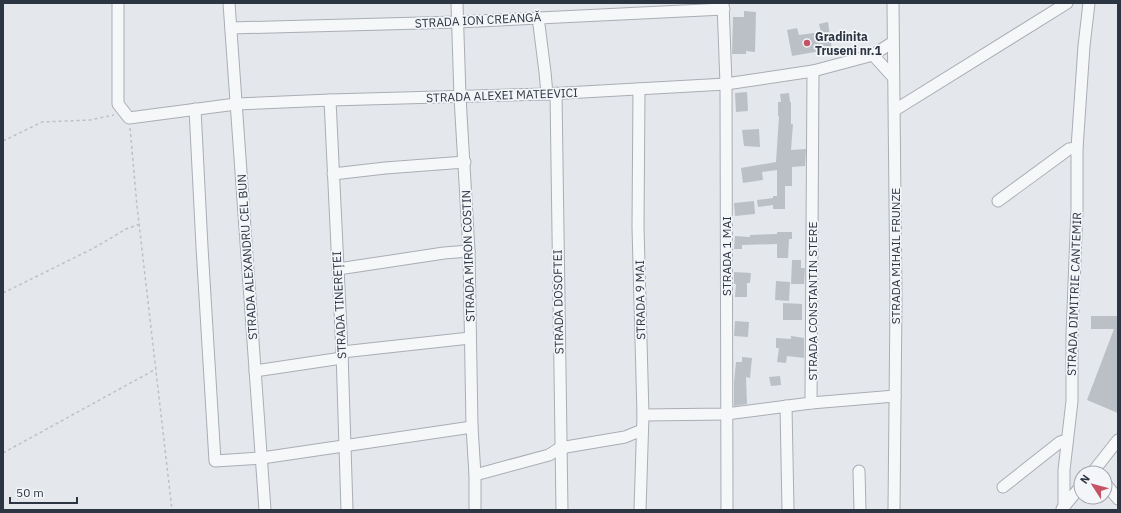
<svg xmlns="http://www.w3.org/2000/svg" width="1121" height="513" viewBox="0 0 1121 513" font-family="'IBM Plex Sans',sans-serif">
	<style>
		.building { fill: #bbc0c7 }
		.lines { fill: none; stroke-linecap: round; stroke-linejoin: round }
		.minor-casing { stroke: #a9aeb5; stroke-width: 13 }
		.path { stroke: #bdc1c6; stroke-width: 1.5; stroke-dasharray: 3 3; stroke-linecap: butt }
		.minor { stroke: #f6f7f9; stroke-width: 11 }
		.poi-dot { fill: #c65266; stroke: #f3f5f8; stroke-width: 1.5 }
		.labels { text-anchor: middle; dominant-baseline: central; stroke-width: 3.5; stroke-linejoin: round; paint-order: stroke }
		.street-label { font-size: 12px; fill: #2c3542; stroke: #f3f5f8 }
		.poi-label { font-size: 12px; font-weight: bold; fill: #2c3542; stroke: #f3f5f8; text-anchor: start }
	</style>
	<rect width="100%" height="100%" fill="#e4e7eb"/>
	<g class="building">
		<path d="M744,11L756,12L755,52L746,51V54H732L733,17H744Z"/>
		<path d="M828,22L832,49L792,56L787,30L797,28L799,35L821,32L819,24Z"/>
		<path d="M747,92L748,111L736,112L735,93Z"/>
		<path d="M789,93L790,102H791V124H793L791,150L806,149L805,166L792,167V186H785V209H773V205L758,207L757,200L773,198V196H777V170L762,172L763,180L743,183L741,168L776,162L779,116H778V102H781L780,94Z"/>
		<path d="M759,129L760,147L744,146L742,130Z"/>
		<path d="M754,201L755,214L735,216L734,203Z"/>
		<path d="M777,232H792V239H789L788,258H777V244L742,245V249H734L735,236L750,237V235L777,234Z"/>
		<path d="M792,260H801V268H805L804,284H791Z"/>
		<path d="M734,272L751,273L750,283H747V297H735L736,284H734Z"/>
		<path d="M776,281L790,282L789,301L775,300Z"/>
		<path d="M783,303L802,304V320H783Z"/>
		<path d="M1091,316H1118V413L1087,400L1114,329H1091Z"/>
		<path d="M735,321L749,322L748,337L734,336Z"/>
		<path d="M791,336L804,338V358L787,356L786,363L777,362L779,348H776V338L791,339Z"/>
		<path d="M742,357L752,358L750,378L746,377L747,404L734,406V382L736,362H742Z"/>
		<path d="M780,376L781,385L771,386L769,377Z"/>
	</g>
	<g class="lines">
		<defs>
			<g id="minor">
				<path d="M118,3V104L129,118L236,104L330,100L547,94L726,84L813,71L873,55L893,42"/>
				<path d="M229,3L265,510"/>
				<path d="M457,3L460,97L469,251L472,427L475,475V510"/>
				<path d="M723,3L726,84L727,510"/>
				<path d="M893,3L896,300L894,510"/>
				<path d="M538,17L545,72L547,94"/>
				<path d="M231,28L458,22L724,9"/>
				<path d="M873,55L893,77"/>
				<path d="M639,89L638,227L643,415L640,510"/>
				<path d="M556,93L562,510"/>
				<path d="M330,100L342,352L347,510"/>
				<path d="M195,109L202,247L215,461L262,458L472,427"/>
				<path d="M895,110L1067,3"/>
				<path d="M333,174L385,168L465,162"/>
				<path d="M998,201L1069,149L1077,148"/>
				<path d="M338,269L444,253L469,251"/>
				<path d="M342,352L470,338"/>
				<path d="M255,371L342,358"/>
				<path d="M811,403L813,71"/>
				<path d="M786,406L788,510"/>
				<path d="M643,415L726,414L811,403L895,396"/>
				<path d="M859,471L860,510"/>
				<path d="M1092,473L1118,440"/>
				<path d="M475,475L549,455L560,448L625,437L642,430"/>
				<path d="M1105,483L1118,499"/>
				<path d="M1003,487L1060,442L1067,440"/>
				<path d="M1064,506V470L1072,401V335L1077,209V148L1084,46L1089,3"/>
				<path d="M1062,509L1081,486"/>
			</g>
		</defs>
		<use href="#minor" class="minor-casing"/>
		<g class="path">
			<path d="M130,128L137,206L172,510"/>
			<path d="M3,141L42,122L90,120L114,115"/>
			<path d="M3,293L94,248L126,229L140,224"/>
			<path d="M3,453L156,369"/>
		</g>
		<use href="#minor" class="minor"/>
	</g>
	<circle class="poi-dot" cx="807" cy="43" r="4"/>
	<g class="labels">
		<g class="street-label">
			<text transform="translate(478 20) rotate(-3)">STRADA ION CREANGĂ</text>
			<text transform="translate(502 95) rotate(-2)">STRADA ALEXEI MATEEVICI</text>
			<text transform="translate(468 256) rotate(-92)">STRADA MIRON COSTIN</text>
			<text transform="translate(726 256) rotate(-90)">STRADA 1 MAI</text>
			<text transform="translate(895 256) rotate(-90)">STRADA MIHAIL FRUNZE</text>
			<text transform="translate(247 257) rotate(-94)">STRADA ALEXANDRU CEL BUN</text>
			<text transform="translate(1074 294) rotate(-88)">STRADA DIMITRIE CANTEMIR</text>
			<text transform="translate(640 300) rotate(-91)">STRADA 9 MAI</text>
			<text transform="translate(812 301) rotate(-90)">STRADA CONSTANTIN STERE</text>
			<text transform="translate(558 302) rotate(-91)">STRADA DOSOFTEI</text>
			<text transform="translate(339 305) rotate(-93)">STRADA TINEREȚEI</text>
		</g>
		<g class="poi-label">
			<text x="815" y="36">Gradinita<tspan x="815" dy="14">Truseni nr.1</tspan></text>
		</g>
	</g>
	<rect width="1121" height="513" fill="none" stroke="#2c3542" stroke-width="8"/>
	<g transform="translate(1093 485) rotate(306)"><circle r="19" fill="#f3f5f8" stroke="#a3a8af"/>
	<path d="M0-3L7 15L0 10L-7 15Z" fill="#c65266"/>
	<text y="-6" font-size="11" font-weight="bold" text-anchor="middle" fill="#2c3542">N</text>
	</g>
	<path d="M10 497v6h67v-6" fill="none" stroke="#2c3542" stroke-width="2"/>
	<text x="16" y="497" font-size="12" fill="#2c3542" stroke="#f3f5f8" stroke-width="3" paint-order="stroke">50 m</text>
</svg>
